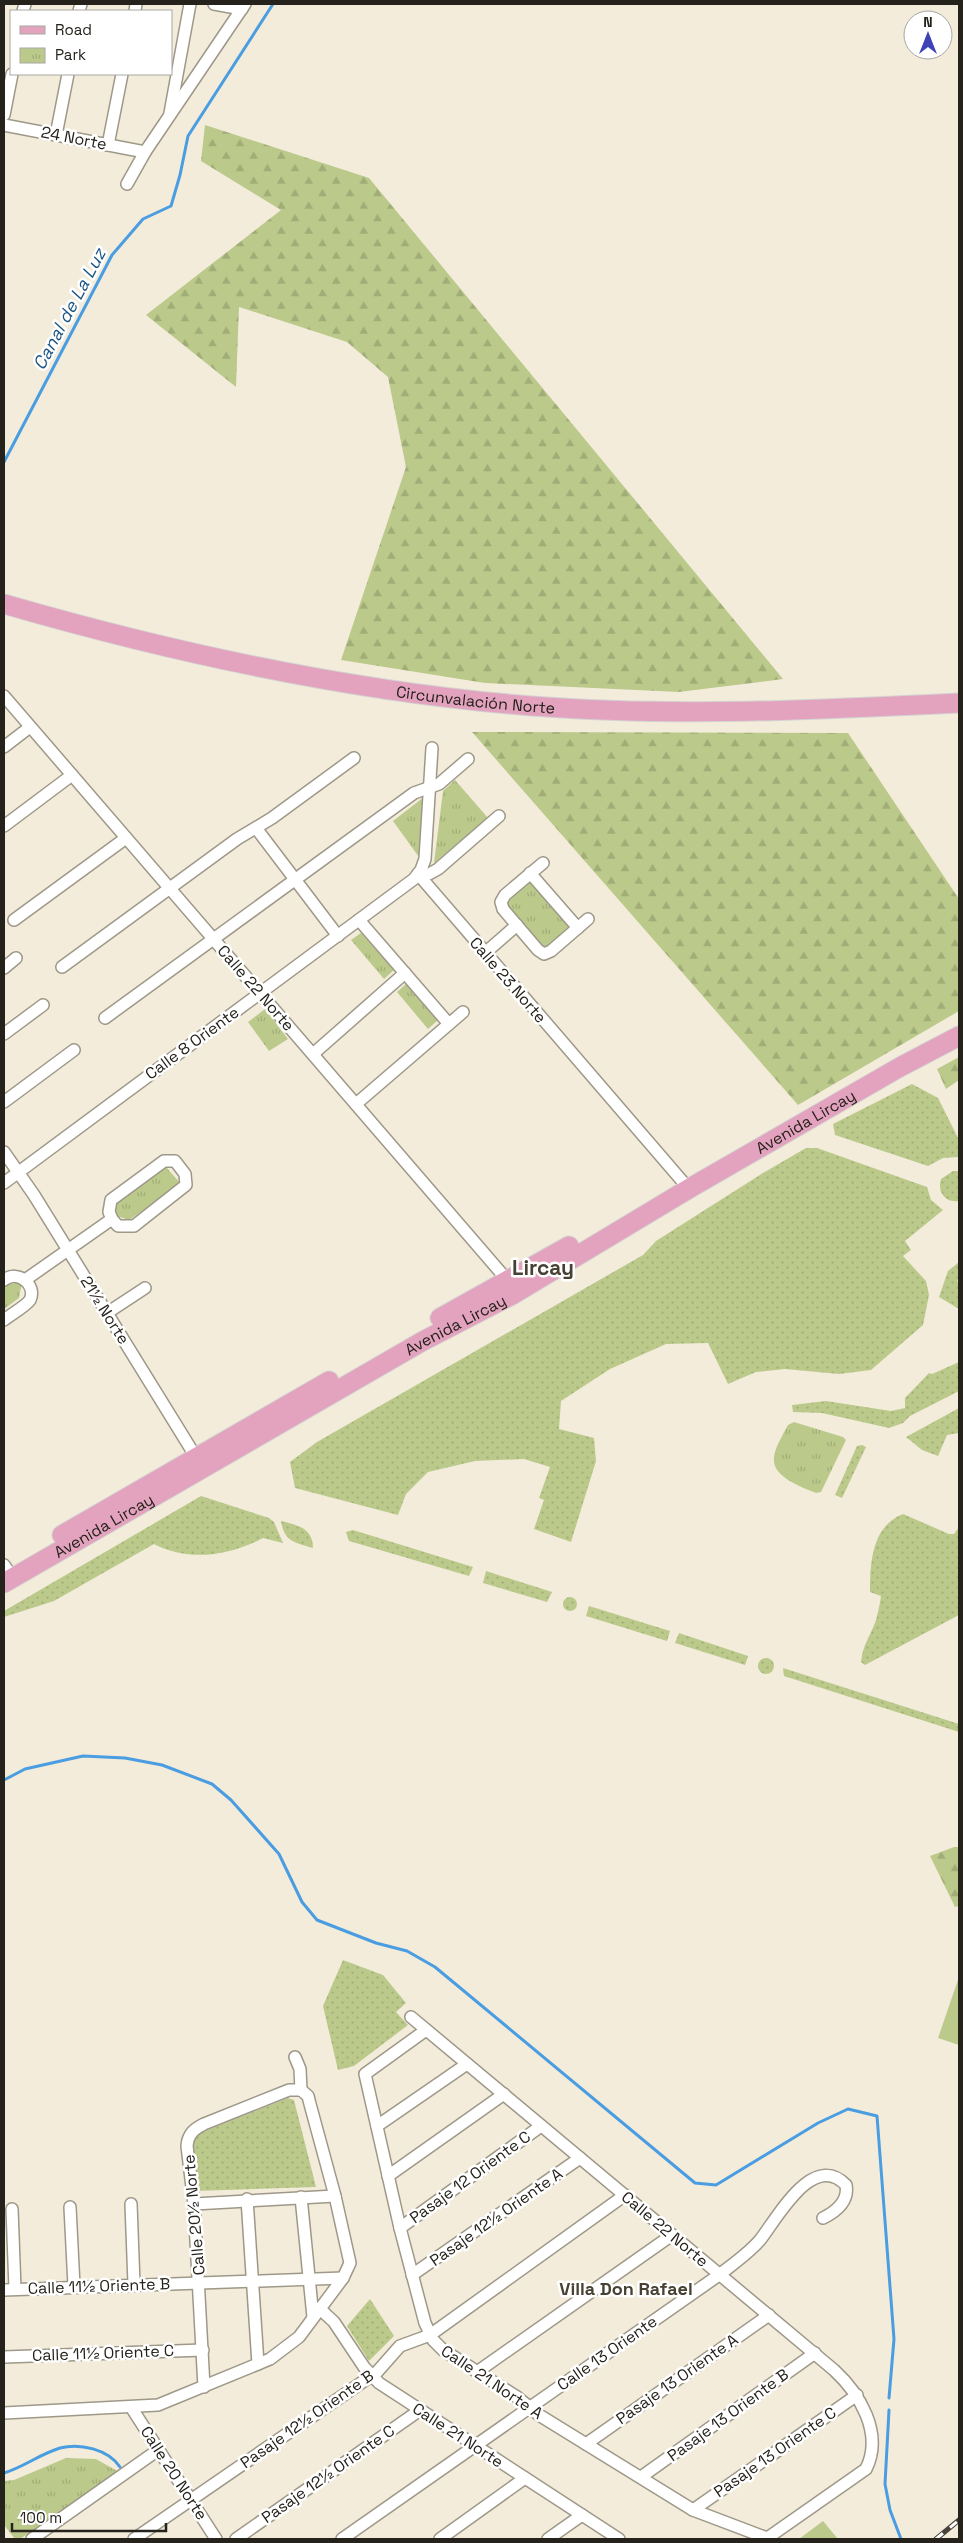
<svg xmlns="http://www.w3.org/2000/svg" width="963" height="2543" viewBox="0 0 963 2543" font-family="'Space Grotesk',sans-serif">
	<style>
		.grass { fill: url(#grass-dots) }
		.forest { fill: url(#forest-firs) }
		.park { fill: url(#park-tufts) }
		.pitch { fill: #bbca8b }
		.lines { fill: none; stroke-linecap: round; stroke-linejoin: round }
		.stream { stroke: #4a9de1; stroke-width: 3 }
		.minor-casing { stroke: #9e9888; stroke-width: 14 }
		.primary-casing { stroke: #d3d3d2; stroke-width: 21 }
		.minor { stroke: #fff; stroke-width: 11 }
		.primary { stroke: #e3a2bd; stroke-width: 19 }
		.rail-casing { stroke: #46423a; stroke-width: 5 }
		.rail { stroke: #fff; stroke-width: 3; stroke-dasharray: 9; stroke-linecap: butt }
		.labels { text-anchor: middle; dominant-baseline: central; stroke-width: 5; stroke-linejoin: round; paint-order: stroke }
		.street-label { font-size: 16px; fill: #25221c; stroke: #fff }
		.water-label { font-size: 18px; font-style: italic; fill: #1b5583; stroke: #fff }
		.neighbourhood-label { font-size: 18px; font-weight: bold; fill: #464133; stroke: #fff }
		.district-label { font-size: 21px; font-weight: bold; fill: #464133; stroke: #fff }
	</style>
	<defs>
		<pattern id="grass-dots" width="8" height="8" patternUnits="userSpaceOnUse" patternTransform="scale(1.25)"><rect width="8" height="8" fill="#bbca8b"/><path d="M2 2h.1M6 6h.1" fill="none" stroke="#a1ad77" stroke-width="1.8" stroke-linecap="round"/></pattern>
		<pattern id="forest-firs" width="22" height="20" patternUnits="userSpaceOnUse" patternTransform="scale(1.25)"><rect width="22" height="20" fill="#bbca8b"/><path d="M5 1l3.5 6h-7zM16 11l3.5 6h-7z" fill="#a1ad77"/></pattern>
		<pattern id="park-tufts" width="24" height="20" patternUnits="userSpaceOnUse" patternTransform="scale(1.25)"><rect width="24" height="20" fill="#bbca8b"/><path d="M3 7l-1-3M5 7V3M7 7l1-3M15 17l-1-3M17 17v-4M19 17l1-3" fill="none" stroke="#a1ad77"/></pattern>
	</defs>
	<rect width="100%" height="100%" fill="#f3ecdb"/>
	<g class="grass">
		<path d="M912,1084L938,1098L959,1140V1157L943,1158L928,1166L835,1135L833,1124Z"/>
		<path d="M806,1148H817L927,1187L931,1200L943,1210L905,1241L911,1250L903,1256L926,1281L929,1295L923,1325L871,1370L839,1374L785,1369L756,1372L728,1384L708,1343L666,1344L610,1369L561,1401L559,1429L594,1438L596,1461L571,1542L534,1529L544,1500L539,1498L550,1467L524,1459L475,1461L428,1472L406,1494L398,1515L295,1488L290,1462L317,1442L643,1255L656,1241L763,1173Z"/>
		<path d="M953,1171H959V1201C945,1203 937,1192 941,1179Z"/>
		<path d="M959,1262V1277L957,1281L959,1283V1309L939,1297L948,1271Z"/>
		<path d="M959,1362V1391L910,1416L903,1423L889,1428L822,1413L793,1412L792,1405L826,1401L891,1411L905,1408V1398L929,1373L932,1374Z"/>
		<path d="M959,1408V1433L947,1435L938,1456L922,1450L906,1437Z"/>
		<path d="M862,1445L866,1447L842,1498L835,1495L857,1446Z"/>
		<path d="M201,1496L269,1518L274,1522L283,1543L263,1538C229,1556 189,1562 154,1544L54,1601L4,1617V1611Z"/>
		<path d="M903,1514L949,1534H954L959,1527V1615L865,1665L861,1662C863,1644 870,1637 876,1620C878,1612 880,1604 881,1596L870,1592C870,1562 872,1526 903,1514Z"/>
		<path d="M281,1521C297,1525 313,1528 313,1548C296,1543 284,1542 281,1521Z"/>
		<path d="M353,1530L473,1567L469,1576L349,1541L346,1532Z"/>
		<path d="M486,1571L552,1592L547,1602L483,1583Z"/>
		<circle cx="570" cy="1604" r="7"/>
		<path d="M589,1606L670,1631L667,1641L586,1616Z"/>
		<path d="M679,1633L748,1656L745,1665L675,1643Z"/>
		<circle cx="766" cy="1666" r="8"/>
		<path d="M783,1668L959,1724V1732L784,1676Z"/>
		<path d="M343,1960L383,1975L406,2003L396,2012L408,2025L354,2066L338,2070L323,2006Z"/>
		<path d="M288,2098L294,2100L316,2187L196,2191L193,2142L200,2133Z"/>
		<path d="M370,2299L394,2336L369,2361L347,2326Z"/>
	</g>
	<g class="forest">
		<path d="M205,125L369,178L783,679L679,692L485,683L341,660L406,467L388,377L347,342L239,307L236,387L146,315L281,210L201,161Z"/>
		<path d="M472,732L848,733L959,899V1011L798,1105Z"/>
		<path d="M959,1057V1080L946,1089L937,1069Z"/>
		<path d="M954,1847H959V1906L955,1907L930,1856Z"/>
	</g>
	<g class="park">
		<path d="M455,780L488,818L434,863L443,791Z"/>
		<path d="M424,797L419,857L393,821Z"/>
		<path d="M530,882L569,927L544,949L506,903Z"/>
		<path d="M361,933L394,970L384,979L351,940Z"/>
		<path d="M407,983L438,1020L428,1029L397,992Z"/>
		<path d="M265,1009L288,1039L269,1051L248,1022Z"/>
		<path d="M165,1166L181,1184L129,1220L114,1215L115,1200Z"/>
		<path d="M22,1282L19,1298L4,1309V1285Z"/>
		<path d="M794,1422L843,1437L846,1440L821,1492L816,1493C802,1487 771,1477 774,1457C775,1447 783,1435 788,1425Z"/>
		<path d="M66,2458L96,2459L119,2472L20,2539H15L4,2525V2481L14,2480Z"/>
	</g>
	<g class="pitch">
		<path d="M959,1977V2045L938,2038Z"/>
		<path d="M823,2521L838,2539H799Z"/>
	</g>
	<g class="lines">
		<g class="stream">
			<path d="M4,462L112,255L143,219L171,206L180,175L188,136L273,4"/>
			<path d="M4,1780L25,1769L83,1756L125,1758L162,1765L212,1784L231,1800L279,1854L302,1902L317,1920L376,1943L407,1951L435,1967L695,2183L716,2185L818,2123L848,2109L877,2116L894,2339L889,2398"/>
			<path d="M889,2410L885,2484L890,2510L901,2539"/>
			<path d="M4,2473C24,2467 40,2454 60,2448C80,2443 108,2449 120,2467"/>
		</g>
		<defs>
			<g id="minor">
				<path d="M214,4L242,9L243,4"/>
				<path d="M23,11L25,4"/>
				<path d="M79,11L81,4"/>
				<path d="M135,11L136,4"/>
				<path d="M170,113L190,4"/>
				<path d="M4,115L12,74"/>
				<path d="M4,125L145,152"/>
				<path d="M56,135L68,74"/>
				<path d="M108,145L122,74"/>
				<path d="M127,184L145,152L245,4"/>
				<path d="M4,696L508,1281"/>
				<path d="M4,747L30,727"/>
				<path d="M4,826L72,775"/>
				<path d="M256,828L338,936"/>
				<path d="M543,863L505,895L501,902L503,909L538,950L544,954L551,951L588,919"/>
				<path d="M530,873L578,928"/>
				<path d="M418,874L683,1182"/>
				<path d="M418,874H429L438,869L499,816"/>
				<path d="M14,920L126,838"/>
				<path d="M359,920L449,1024"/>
				<path d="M485,953L517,925"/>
				<path d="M62,967L237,839L272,818L354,758"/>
				<path d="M4,968L16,958"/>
				<path d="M105,1018L414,793L439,784L468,759"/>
				<path d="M4,1034L43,1005"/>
				<path d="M313,1054L405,973"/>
				<path d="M4,1102L74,1050"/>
				<path d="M356,1104L463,1012"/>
				<path d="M4,1152L34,1195L199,1462"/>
				<path d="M4,1183L414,879L421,870L425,859L432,748"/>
				<path d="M4,1280C18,1269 37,1285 30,1300C25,1307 11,1314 4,1320"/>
				<path d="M25,1280L112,1219L109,1212L111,1200L164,1161H175L185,1174L186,1185L134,1226H118L112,1219"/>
				<path d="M107,1313L145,1288"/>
				<path d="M4,1565L13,1578"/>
				<path d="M411,2017L834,2370C859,2393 884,2433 866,2469L766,2539"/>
				<path d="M426,2030L365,2074L400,2228L425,2323L433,2340L443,2350L517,2397L539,2415L693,2510L767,2538"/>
				<path d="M295,2057L300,2069L301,2090"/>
				<path d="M377,2126L467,2064"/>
				<path d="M388,2176L504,2094"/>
				<path d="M301,2197L313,2317"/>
				<path d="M247,2199L258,2364"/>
				<path d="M131,2204L134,2284"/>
				<path d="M194,2204L335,2196"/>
				<path d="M70,2207L74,2286"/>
				<path d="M12,2209L15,2289"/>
				<path d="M400,2228L541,2126"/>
				<path d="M412,2275L580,2158"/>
				<path d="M4,2290L343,2278"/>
				<path d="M319,2308L334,2322L364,2367L379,2383L619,2539"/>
				<path d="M4,2357L203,2350"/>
				<path d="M477,2372L672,2235"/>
				<path d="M204,2387L194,2204L187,2146C188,2134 194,2129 204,2124L289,2090H301"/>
				<path d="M131,2407L216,2539"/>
				<path d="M4,2413L158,2405L270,2359L299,2337L343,2278L350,2263L335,2196L310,2104L308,2096L301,2090"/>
				<path d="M586,2444L769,2315"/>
				<path d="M641,2477L815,2353"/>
				<path d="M693,2510L857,2395"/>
				<path d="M32,2539L158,2450"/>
				<path d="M134,2539L377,2372L400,2346L430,2335L625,2195"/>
				<path d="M236,2539L420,2410"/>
				<path d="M342,2539L719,2275C733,2264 749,2253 760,2240C778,2217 813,2151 846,2185C849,2201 837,2211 823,2218"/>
				<path d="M440,2539L525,2478"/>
				<path d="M548,2539L582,2515"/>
			</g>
			<g id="primary">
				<path id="s1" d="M4,604C177,654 352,692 532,706C675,717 817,710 959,703"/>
				<path d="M440,1318L569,1246"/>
				<path d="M62,1535L329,1381"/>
				<path id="s2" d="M4,1583L423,1341L512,1295L690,1188L900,1067L959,1036"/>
			</g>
		</defs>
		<use href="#minor" class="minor-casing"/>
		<use href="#primary" class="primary-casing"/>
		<use href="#minor" class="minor"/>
		<use href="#primary" class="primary"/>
		<defs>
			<path id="rail" d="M936,2539L959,2520"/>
		</defs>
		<use href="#rail" class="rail-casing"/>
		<use href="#rail" class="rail"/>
	</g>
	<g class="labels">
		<g class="street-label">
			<text transform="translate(74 138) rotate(11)">24 Norte</text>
			<text stroke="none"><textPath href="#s1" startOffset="482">Circunvalación Norte</textPath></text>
			<text transform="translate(508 980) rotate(49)">Calle 23 Norte</text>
			<text transform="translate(256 988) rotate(49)">Calle 22 Norte</text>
			<text transform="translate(192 1043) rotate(-36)">Calle 8 Oriente</text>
			<text stroke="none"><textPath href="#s2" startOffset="925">Avenida Lircay</textPath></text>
			<text transform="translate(105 1310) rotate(58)">21½ Norte</text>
			<text stroke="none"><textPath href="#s2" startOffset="520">Avenida Lircay</textPath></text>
			<text stroke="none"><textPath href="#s2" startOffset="115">Avenida Lircay</textPath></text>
			<text transform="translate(470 2177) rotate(-36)">Pasaje 12 Oriente C</text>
			<text transform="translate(194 2215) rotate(-95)">Calle 20½ Norte</text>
			<text transform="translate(496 2217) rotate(-35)">Pasaje 12½ Oriente A</text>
			<text transform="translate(665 2229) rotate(40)">Calle 22 Norte</text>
			<text transform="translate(99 2286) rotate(-2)">Calle 11½ Oriente B</text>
			<text transform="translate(103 2353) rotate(-2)">Calle 11½ Oriente C</text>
			<text transform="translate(607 2353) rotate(-35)">Calle 13 Oriente</text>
			<text transform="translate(677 2379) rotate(-35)">Pasaje 13 Oriente A</text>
			<text transform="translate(492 2382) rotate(34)">Calle 21 Norte A</text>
			<text transform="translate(728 2415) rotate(-36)">Pasaje 13 Oriente B</text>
			<text transform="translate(307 2419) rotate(-35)">Pasaje 12½ Oriente B</text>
			<text transform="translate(458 2435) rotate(33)">Calle 21 Norte</text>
			<text transform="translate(775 2452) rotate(-35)">Pasaje 13 Oriente C</text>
			<text transform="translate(174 2473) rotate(57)">Calle 20 Norte</text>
			<text transform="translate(328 2474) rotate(-35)">Pasaje 12½ Oriente C</text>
		</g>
		<g class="water-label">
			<text transform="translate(69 309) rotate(-62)">Canal de La Luz</text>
		</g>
		<g class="neighbourhood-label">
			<text x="626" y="2288">Villa Don Rafael</text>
		</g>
		<g class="district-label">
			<text x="543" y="1267">Lircay</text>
		</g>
	</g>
	<rect width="963" height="2543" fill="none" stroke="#25221c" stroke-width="10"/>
	<rect x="10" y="10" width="162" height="65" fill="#ffffff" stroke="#a8a7a4"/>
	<rect x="20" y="26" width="25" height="8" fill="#e3a2bd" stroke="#a8a7a4"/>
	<text x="55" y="35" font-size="15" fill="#25221c">Road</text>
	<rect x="20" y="48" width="25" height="15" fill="url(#park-tufts)" stroke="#a8a7a4"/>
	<text x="55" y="60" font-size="15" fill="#25221c">Park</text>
	<g transform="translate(928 35)"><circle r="24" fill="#ffffff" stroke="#a8a7a4"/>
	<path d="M0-4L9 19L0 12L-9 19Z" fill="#3d42b7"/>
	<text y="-8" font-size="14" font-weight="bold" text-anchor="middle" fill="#25221c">N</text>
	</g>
	<path d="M12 2523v8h154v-8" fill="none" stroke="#25221c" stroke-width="2.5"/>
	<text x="20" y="2523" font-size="15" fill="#25221c" stroke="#ffffff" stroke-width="4" paint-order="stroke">100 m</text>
</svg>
